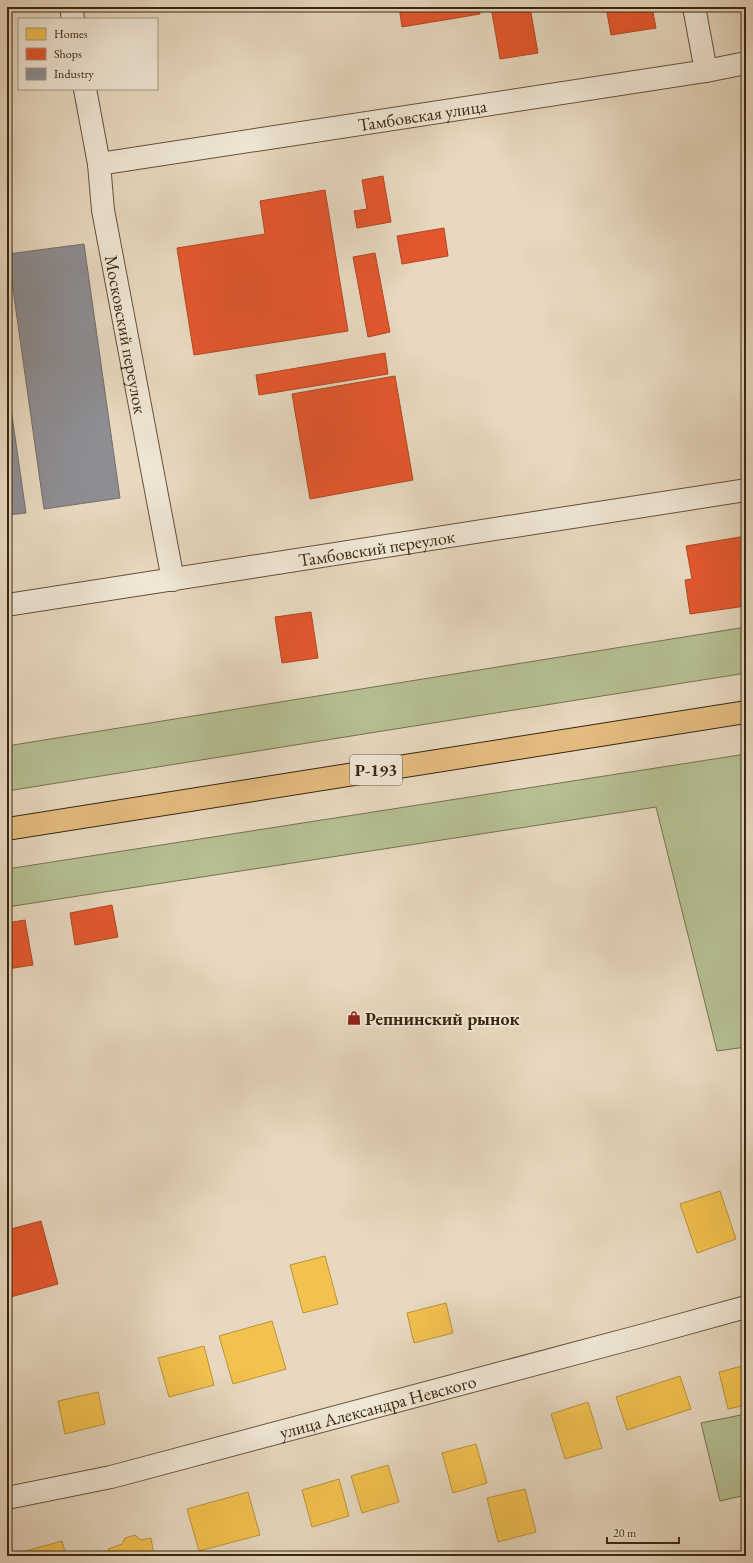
<svg xmlns="http://www.w3.org/2000/svg" width="753" height="1563" viewBox="0 0 753 1563" font-family="'EB Garamond',serif">
	<style>
		.green { fill: #b5bf92; stroke: #767250 }
		.homes { fill: #f2c14e; stroke: #ba923b }
		.shops { fill: #e4572e; stroke: #b04824 }
		.industry { fill: #8d8d92; stroke: #746e6a }
		.lines { fill: none; stroke-linecap: round; stroke-linejoin: round }
		.minor-casing { stroke: #64523a; stroke-width: 24 }
		.highway-casing { stroke: #38260e; stroke-width: 24 }
		.minor { stroke: #efe6d5; stroke-width: 22 }
		.highway { stroke: #e4bc80; stroke-width: 22 }
		.labels { text-anchor: middle; dominant-baseline: central; stroke-width: 4; stroke-linejoin: round; paint-order: stroke }
		.shield { fill: #efe6d5; stroke: #6f604a; stroke-width: 1 }
		.shield-label { font-size: 17px; font-weight: bold; fill: #38260e }
		.street-label { font-size: 18px; fill: #38260e; stroke: #efe6d5 }
		.poi-label { font-size: 18px; font-weight: bold; fill: #38260e; stroke: #efe6d5; text-anchor: start }
	</style>
	<rect width="100%" height="100%" fill="#e7d8bf"/>
	<filter id="stains"><feTurbulence type="fractalNoise" baseFrequency=".005" numOctaves="4"/><feColorMatrix values="0 0 0 0 .2 0 0 0 0 .09 0 0 0 0 .02 0 0 0 .5 -.17"/></filter>
	<radialGradient id="worn" r=".72"><stop offset=".6" stop-color="#630" stop-opacity="0"/><stop offset="1" stop-color="#630" stop-opacity=".3"/></radialGradient>
	<g class="green">
		<path d="M746,627V673L7,791V746Z"/>
		<path d="M746,754V1047L717,1051L656,807L7,907V869Z"/>
		<path d="M746,1414V1495L720,1501L701,1423Z"/>
	</g>
	<g class="homes">
		<path d="M720,1191L736,1239L697,1253L680,1204Z"/>
		<path d="M325,1256L338,1304L303,1313L290,1265Z"/>
		<path d="M446,1303L453,1333L414,1343L407,1313Z"/>
		<path d="M272,1321L286,1369L233,1384L219,1336Z"/>
		<path d="M204,1346L214,1385L169,1397L158,1358Z"/>
		<path d="M746,1365V1405L728,1409L719,1372Z"/>
		<path d="M680,1376L691,1409L627,1430L616,1397Z"/>
		<path d="M98,1392L105,1424L65,1434L58,1401Z"/>
		<path d="M588,1402L602,1448L565,1459L551,1414Z"/>
		<path d="M476,1444L487,1483L453,1493L442,1453Z"/>
		<path d="M388,1465L399,1502L362,1513L351,1476Z"/>
		<path d="M339,1479L349,1516L312,1527L302,1490Z"/>
		<path d="M525,1489L536,1532L498,1542L487,1498Z"/>
		<path d="M248,1492L260,1535L199,1551L187,1509Z"/>
		<path d="M135,1535L141,1540L151,1538L154,1556H110L108,1549L122,1544L125,1538Z"/>
		<path d="M62,1541L66,1556H7Z"/>
	</g>
	<g class="shops">
		<path d="M399,7H479L480,14L402,27Z"/>
		<path d="M491,7H530L538,53L500,59Z"/>
		<path d="M606,7H652L656,28L611,35Z"/>
		<path d="M383,176L391,222L357,228L354,211L367,209L362,180Z"/>
		<path d="M325,190L348,331L194,355L177,248L265,234L260,201Z"/>
		<path d="M444,228L448,256L402,264L397,236Z"/>
		<path d="M375,253L390,332L368,337L353,257Z"/>
		<path d="M385,353L388,374L259,395L256,375Z"/>
		<path d="M395,376L413,480L310,499L292,394Z"/>
		<path d="M746,536V606L690,614L685,580L692,579L686,546Z"/>
		<path d="M311,612L318,658L282,663L275,617Z"/>
		<path d="M112,905L118,937L75,945L70,913Z"/>
		<path d="M25,920L33,965L7,969V923Z"/>
		<path d="M41,1221L58,1284L7,1298V1230Z"/>
	</g>
	<g class="industry">
		<path d="M84,244L120,498L44,509L8,254Z"/>
		<path d="M7,381L26,513L7,515Z"/>
	</g>
	<g class="lines">
		<defs>
			<g id="minor">
				<path d="M71,7L73,19"/>
				<path d="M694,7L706,71"/>
				<path id="s1" d="M85,89L99,164L103,210L173,580"/>
				<path id="s2" d="M99,164L706,71L746,63"/>
				<path id="s3" d="M7,605L746,490"/>
				<path id="s4" d="M7,1498L111,1477L648,1334L746,1307"/>
			</g>
			<path id="highway" d="M7,829L746,712"/>
		</defs>
		<use href="#minor" class="minor-casing"/>
		<use href="#highway" class="highway-casing"/>
		<use href="#minor" class="minor"/>
		<use href="#highway" class="highway"/>
	</g>
	<defs>
		<symbol id="shop-bare" viewBox="-9 -9 18 18"><path d="M-5-2.5h2.3a2.7 3.5 0 0 1 5.4 0H5L5.5 6h-11ZM-1.5-2.5h3a1.5 2.3 0 0 0-3 0Z" fill="#8f2418" stroke="#efe6d5" stroke-width="2.5" paint-order="stroke"/></symbol>
	</defs>
	<g fill-rule="evenodd">
		<use href="#shop-bare" x="344" y="1008" width="20" height="20"/>
	</g>
	<g class="labels">
		<rect class="shield" x="350" y="755" width="52" height="30" rx="3"/>
		<g class="shield-label">
			<text x="376" y="770">Р-193</text>
		</g>
		<g class="street-label">
			<text stroke="none"><textPath href="#s2" startOffset="327">Тамбовская улица</textPath></text>
			<text stroke="none"><textPath href="#s1" startOffset="249">Московский переулок</textPath></text>
			<text stroke="none"><textPath href="#s3" startOffset="374">Тамбовский переулок</textPath></text>
			<text stroke="none"><textPath href="#s4" startOffset="382">улица Александра Невского</textPath></text>
		</g>
		<g class="poi-label">
			<text x="365" y="1018">Репнинский рынок</text>
		</g>
	</g>
	<rect width="753" height="1563" fill="none" stroke="#e7d8bf" stroke-width="24"/>
	<rect x="8" y="8" width="737" height="1547" fill="none" stroke="#38260e" stroke-width="2"/>
	<rect x="12" y="12" width="729" height="1539" fill="none" stroke="#38260e"/>
	<rect x="18" y="18" width="140" height="72" fill="#efe6d5" stroke="#a69985"/>
	<rect x="26" y="28" width="20" height="12" fill="#f2c14e" stroke="#a69985"/>
	<text x="54" y="38" font-size="12" fill="#38260e">Homes</text>
	<rect x="26" y="48" width="20" height="12" fill="#e4572e" stroke="#a69985"/>
	<text x="54" y="58" font-size="12" fill="#38260e">Shops</text>
	<rect x="26" y="68" width="20" height="12" fill="#8d8d92" stroke="#a69985"/>
	<text x="54" y="78" font-size="12" fill="#38260e">Industry</text>
	<path d="M607 1537v6h72v-6" fill="none" stroke="#38260e" stroke-width="2"/>
	<text x="613" y="1537" font-size="12" fill="#38260e" stroke="#efe6d5" stroke-width="3" paint-order="stroke">20 m</text>
	<rect width="100%" height="100%" filter="url(#stains)"/>
	<rect width="100%" height="100%" fill="url(#worn)"/>
</svg>
